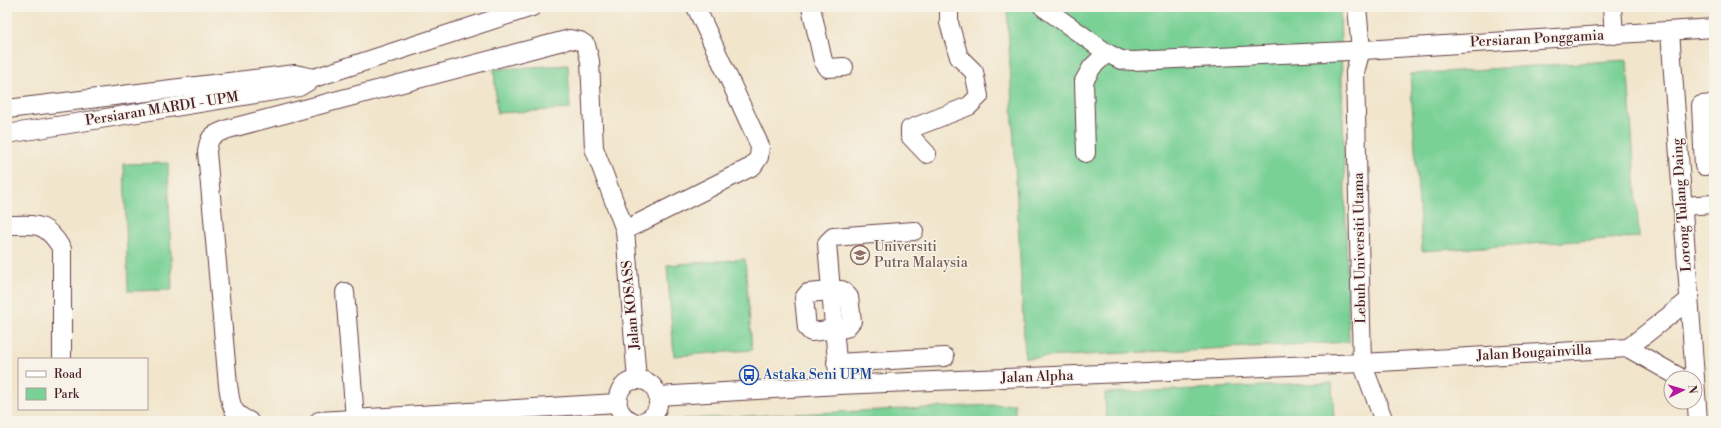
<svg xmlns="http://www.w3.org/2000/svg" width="1721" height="428" viewBox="0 0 1721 428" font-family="'Libre Bodoni',serif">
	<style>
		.park { fill: #7ad196; stroke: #627860 }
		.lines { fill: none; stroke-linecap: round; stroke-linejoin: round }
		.minor-casing { stroke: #633d43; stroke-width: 20 }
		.minor { stroke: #fff; stroke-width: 18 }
		.labels { text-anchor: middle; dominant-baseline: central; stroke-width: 3; stroke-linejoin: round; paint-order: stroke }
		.street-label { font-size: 14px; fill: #4a1f2b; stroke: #f7f3e8 }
		.education-label { font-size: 14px; fill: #785e54; stroke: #f7f3e8; text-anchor: start }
		.transit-label { font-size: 14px; fill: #164399; stroke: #f7f3e8; text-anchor: start }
	</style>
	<rect width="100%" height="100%" fill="#f7f3e8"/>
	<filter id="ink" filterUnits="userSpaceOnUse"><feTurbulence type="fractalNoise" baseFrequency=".025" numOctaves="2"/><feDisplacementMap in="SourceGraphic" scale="8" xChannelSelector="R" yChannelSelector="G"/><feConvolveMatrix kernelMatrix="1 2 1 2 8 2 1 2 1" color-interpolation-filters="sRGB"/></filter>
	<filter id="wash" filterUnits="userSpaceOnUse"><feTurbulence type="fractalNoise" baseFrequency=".012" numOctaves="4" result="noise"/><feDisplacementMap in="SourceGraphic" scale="16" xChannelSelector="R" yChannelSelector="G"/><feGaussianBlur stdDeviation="0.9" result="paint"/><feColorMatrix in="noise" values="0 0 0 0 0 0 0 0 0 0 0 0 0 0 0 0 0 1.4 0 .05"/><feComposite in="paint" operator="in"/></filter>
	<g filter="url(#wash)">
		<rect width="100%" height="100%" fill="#f1e5cb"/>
		<g class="park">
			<path d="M1007,7H1340L1349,342L1025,358Z"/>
			<path d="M1627,60L1639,237L1422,251L1410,74Z"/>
			<path d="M568,65L570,109L497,113L494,69Z"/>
			<path d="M168,163L172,290L128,291L124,164Z"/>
			<path d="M745,259L752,350L674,356L667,265Z"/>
			<path d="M1332,383L1334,421H1106L1105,393Z"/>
			<path d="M1015,404V421H682V419Z"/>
		</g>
	</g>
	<g filter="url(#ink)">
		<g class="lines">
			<defs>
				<g id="minor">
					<path d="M811,7L823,61L828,68L844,67"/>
					<path d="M1043,7L1107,53L1121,60L1133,61L1348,51L1714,28"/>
					<path d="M1357,7L1361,50L1355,72L1362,363L1384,421"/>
					<path d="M1612,7L1614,35"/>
					<path d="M1670,31L1695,378"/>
					<path d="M1714,104L1701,105L1704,166L1714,165"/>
					<path d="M7,109L295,74L314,78"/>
					<path d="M7,134L299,87L314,78L532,7"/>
					<path d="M1086,153L1084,81L1092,67L1107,53"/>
					<path d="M927,154L910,136V129L969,106L979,96L974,72L959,57L949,23V7"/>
					<path d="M1682,206L1714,204"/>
					<path d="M7,225C37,225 45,221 62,249V359"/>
					<path d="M625,230L753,166L759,157L760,146L696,7"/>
					<path d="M842,290L849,297L852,321L846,328L811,332L807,328L804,298L808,293Z"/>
					<path d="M345,292L355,419"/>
					<path d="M1628,348L1681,378"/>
					<path d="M836,363L945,357"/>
					<path d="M1695,379L1698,421"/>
					<path d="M839,385L827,243L833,237L914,231"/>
					<path d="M658,396L839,385L1362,363L1628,348L1689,300"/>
					<path d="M249,421C230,413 231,404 228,385L207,152C209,135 212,135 228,129L570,39L580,41L586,45L590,61L594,148L625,230L637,380"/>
					<path d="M319,421L617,403"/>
					<path d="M632,421C609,413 615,378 640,380C662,382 665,415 644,421"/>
				</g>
			</defs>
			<use href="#minor" class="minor-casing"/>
			<use href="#minor" class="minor"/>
		</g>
	</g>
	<defs>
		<symbol id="university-ring" viewBox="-11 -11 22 22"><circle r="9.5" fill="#f7f3e8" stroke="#8d6e63" stroke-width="1.5"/><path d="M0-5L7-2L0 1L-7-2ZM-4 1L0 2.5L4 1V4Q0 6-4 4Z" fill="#8d6e63"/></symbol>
		<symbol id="bus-ring" viewBox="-11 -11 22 22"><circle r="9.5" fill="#f7f3e8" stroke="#1a4fb4" stroke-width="1.5"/><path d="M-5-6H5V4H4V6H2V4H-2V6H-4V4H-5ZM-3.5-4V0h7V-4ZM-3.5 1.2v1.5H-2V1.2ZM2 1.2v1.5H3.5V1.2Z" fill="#1a4fb4"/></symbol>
	</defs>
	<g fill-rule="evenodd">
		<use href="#university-ring" x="849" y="244" width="22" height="22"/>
		<use href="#bus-ring" x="738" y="364" width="22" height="22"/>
	</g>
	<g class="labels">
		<g class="street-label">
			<text transform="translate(1537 39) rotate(-3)">Persiaran Ponggamia</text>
			<text transform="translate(162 109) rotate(-9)">Persiaran MARDI - UPM</text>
			<text transform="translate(1682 205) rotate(-94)">Lorong Tulang Daing</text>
			<text transform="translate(1360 248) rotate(-91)">Lebuh Universiti Utama</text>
			<text transform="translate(631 305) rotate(-95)">Jalan KOSASS</text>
			<text transform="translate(1534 353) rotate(-3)">Jalan Bougainvilla</text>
			<text transform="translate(1037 377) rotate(-2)">Jalan Alpha</text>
		</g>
		<g class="education-label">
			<text x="874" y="247">Universiti<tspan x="874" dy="16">Putra Malaysia</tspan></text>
		</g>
		<g class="transit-label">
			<text x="763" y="375">Astaka Seni UPM</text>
		</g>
	</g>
	<rect width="1721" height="428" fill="none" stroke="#f7f3e8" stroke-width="24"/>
	<rect x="18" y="358" width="130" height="52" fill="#f7f3e8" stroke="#b29e9c"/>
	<rect x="26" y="371" width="20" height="6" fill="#ffffff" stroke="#b29e9c"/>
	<text x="54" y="378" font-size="12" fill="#4a1f2b">Road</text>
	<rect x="26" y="388" width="20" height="12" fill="#7ad196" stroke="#b29e9c"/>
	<text x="54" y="398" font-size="12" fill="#4a1f2b">Park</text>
	<g transform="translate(1683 390) rotate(85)"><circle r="19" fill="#f7f3e8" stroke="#b29e9c"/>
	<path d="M0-3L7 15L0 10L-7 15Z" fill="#b5179e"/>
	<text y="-6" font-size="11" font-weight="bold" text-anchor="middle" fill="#4a1f2b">N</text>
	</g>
</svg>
